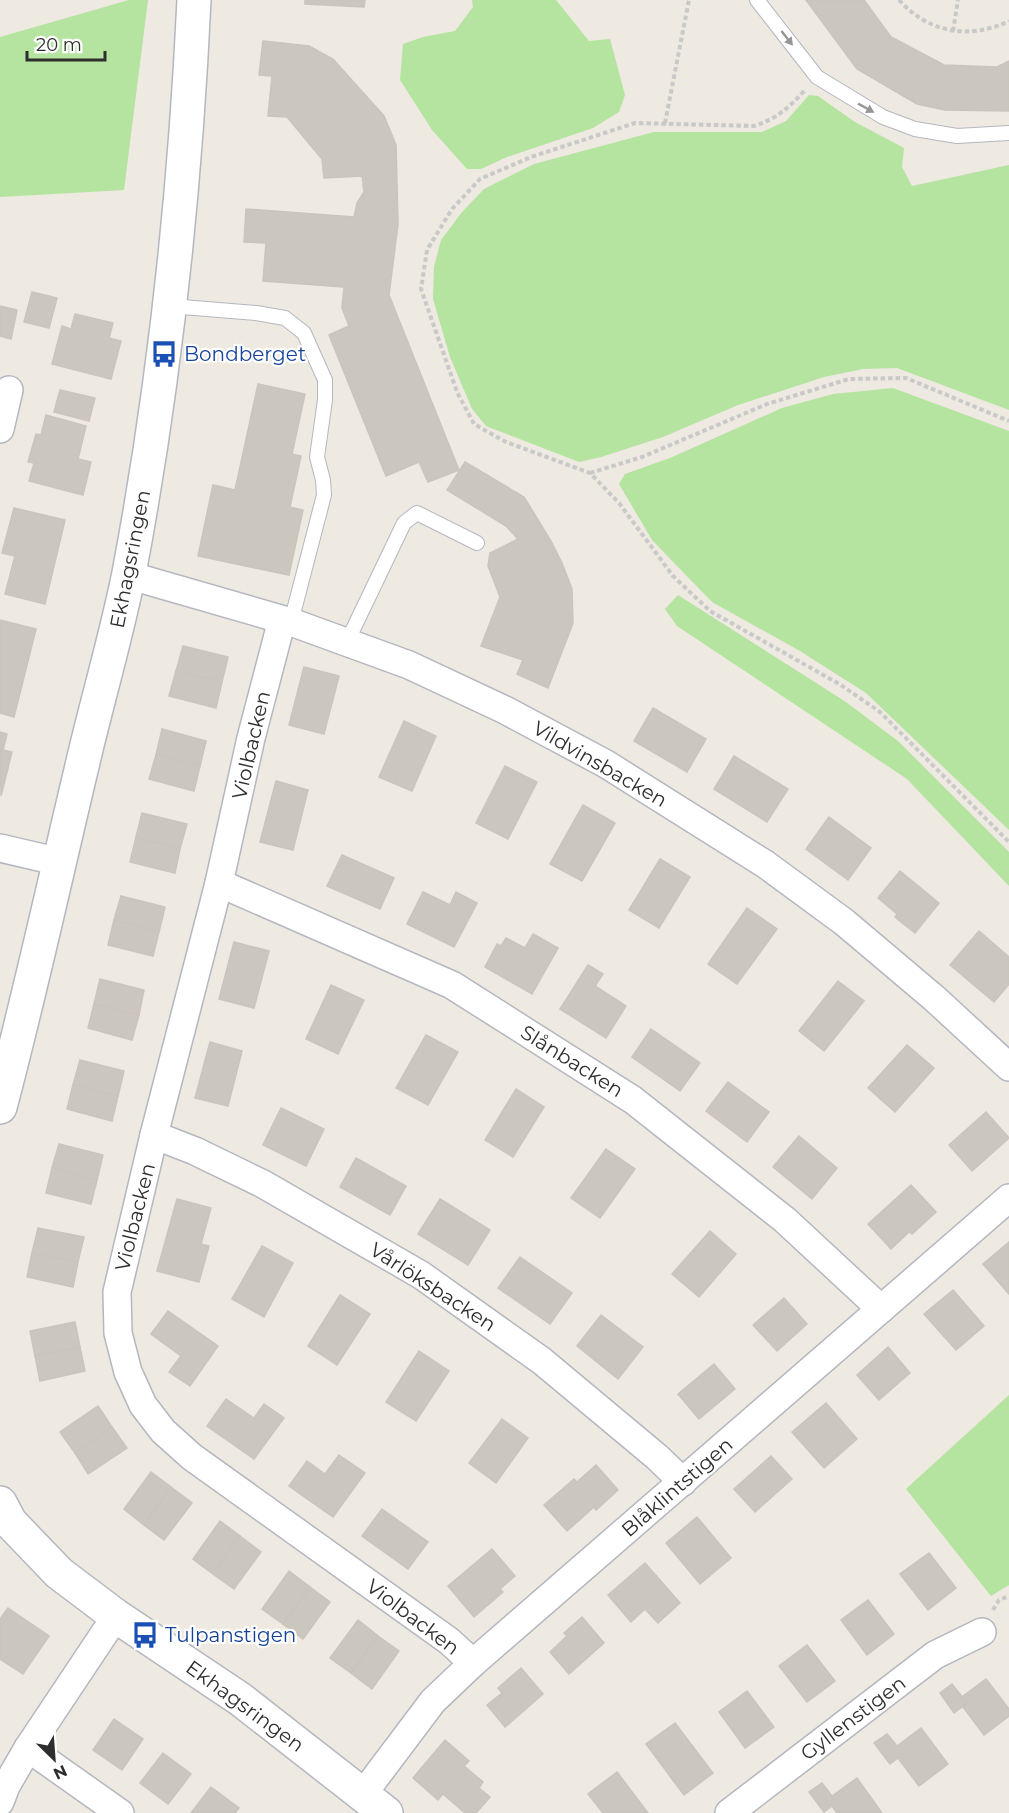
<svg xmlns="http://www.w3.org/2000/svg" width="1009" height="1813" viewBox="0 0 1009 1813" font-family="Montserrat,sans-serif">
	<style>
		.green { fill: #b5e3a0 }
		.building { fill: #cbc7bf; stroke: #cac5ba; stroke-width: 1.5 }
		.lines { fill: none; stroke-linecap: round; stroke-linejoin: round }
		.service-casing { stroke: #b4b7c0; stroke-width: 16 }
		.minor-casing { stroke: #b4b7c0; stroke-width: 30 }
		.tertiary-casing { stroke: #b4b7c0; stroke-width: 36 }
		.path { stroke: #c9c9c9; stroke-width: 4; stroke-dasharray: 4.5 3; stroke-linecap: butt }
		.service { stroke: #fff; stroke-width: 14 }
		.minor { stroke: #fff; stroke-width: 27 }
		.tertiary { stroke: #fff; stroke-width: 33 }
		.oneway { fill: #969696 }
		.labels { text-anchor: middle; dominant-baseline: central; stroke-width: 4.5; stroke-linejoin: round; paint-order: stroke }
		.transit-label { font-size: 20px; fill: #164399; stroke: #fff; text-anchor: start }
		.street-label { font-size: 20px; fill: #2e2e2e; stroke: #fff }
	</style>
	<rect width="100%" height="100%" fill="#eee9e1"/>
	<g class="green">
		<path d="M129,0H148L124,190L0,197V37Z"/>
		<path d="M472,0H556L589,41L610,39L625,95L619,112L593,128L507,157L481,169H467L432,130L400,80L403,44L423,37L455,31L473,7Z"/>
		<path d="M809,95L818,96L855,122L904,148L902,167L912,186L1009,165V410L897,368L863,369L824,377L738,405L663,437L601,457L579,462L486,426L472,409L450,357L433,299L434,267L441,240L462,212L484,189L534,164L654,132H762L786,121Z"/>
		<path d="M893,388L1009,431V830L866,693L800,651L712,602L652,540L619,484L625,474L670,458L782,408L833,394Z"/>
		<path d="M678,595L846,702L898,741L1009,852V886L907,779L677,626L665,609Z"/>
		<path d="M1009,1395V1585L991,1596L906,1489Z"/>
	</g>
	<g class="building">
		<path d="M305,0H365L364,7L305,4Z"/>
		<path d="M806,0H864L891,37L944,65L997,67L1009,61V111L945,110L917,104L857,69Z"/>
		<path d="M263,41L309,46L333,59L384,116L396,145L398,224L389,295L459,470L428,482L419,462L386,476L329,335L349,326L342,308L344,287L263,281L266,243L244,242L246,209L354,217L357,203L364,192L362,176L324,178L322,159L287,117L268,116L272,76L259,75Z"/>
		<path d="M32,292L57,298L49,328L24,322Z"/>
		<path d="M0,306L17,310L11,339L0,336Z"/>
		<path d="M75,314L113,323L109,338L121,341L111,379L52,364L62,326L71,329Z"/>
		<path d="M258,384L305,394L292,454L301,456L290,507L303,510L289,575L198,556L213,485L235,490Z"/>
		<path d="M60,390L95,398L89,421L54,412Z"/>
		<path d="M46,415L86,426L78,459L91,462L83,495L29,481L34,463L28,462L36,434L41,435Z"/>
		<path d="M465,462L524,497L551,541L562,563L572,589L573,623L548,688L517,674L523,660L481,646L500,597L488,566L490,553L518,539L506,526L447,490Z"/>
		<path d="M14,508L65,520L45,604L5,594L15,556L2,553Z"/>
		<path d="M0,620L36,629L14,717L0,713Z"/>
		<path d="M183,646L228,657L222,682L176,671Z"/>
		<path d="M304,667L339,676L324,734L289,725Z"/>
		<path d="M176,671L222,682L216,708L169,696Z"/>
		<path d="M653,708L706,739L687,772L634,741Z"/>
		<path d="M404,721L436,736L412,791L379,777Z"/>
		<path d="M162,729L206,741L200,766L156,755Z"/>
		<path d="M0,732L7,734L3,750L12,752L1,796Z"/>
		<path d="M156,755L200,766L194,791L149,779Z"/>
		<path d="M734,756L788,789L767,822L714,789Z"/>
		<path d="M505,766L537,782L508,839L476,823Z"/>
		<path d="M276,781L308,790L293,850L260,842Z"/>
		<path d="M583,805L615,823L582,881L550,864Z"/>
		<path d="M142,813L187,824L180,849L136,837Z"/>
		<path d="M829,817L871,848L848,880L806,849Z"/>
		<path d="M136,837L180,849L175,873L130,862Z"/>
		<path d="M342,855L394,878L380,909L327,886Z"/>
		<path d="M660,859L690,877L659,928L629,910Z"/>
		<path d="M900,871L939,903L915,933L895,917L897,914L878,898Z"/>
		<path d="M423,892L450,905L456,892L477,903L454,947L407,924Z"/>
		<path d="M121,896L165,907L159,932L114,920Z"/>
		<path d="M747,908L777,929L737,984L708,964Z"/>
		<path d="M114,920L159,932L153,956L108,945Z"/>
		<path d="M979,931L1009,957V984L994,1002L950,965Z"/>
		<path d="M533,934L558,948L532,994L485,967L497,944L501,946L506,938L525,948Z"/>
		<path d="M234,942L269,951L254,1008L219,999Z"/>
		<path d="M588,965L603,974L595,986L626,1006L606,1038L560,1009Z"/>
		<path d="M100,979L144,990L139,1015L94,1004Z"/>
		<path d="M838,981L864,1001L824,1051L799,1031Z"/>
		<path d="M331,985L364,1000L338,1054L306,1039Z"/>
		<path d="M94,1004L139,1015L132,1040L88,1028Z"/>
		<path d="M651,1029L700,1063L680,1091L632,1057Z"/>
		<path d="M426,1035L458,1052L428,1105L396,1088Z"/>
		<path d="M210,1042L242,1051L228,1106L195,1098Z"/>
		<path d="M907,1045L934,1068L895,1112L868,1088Z"/>
		<path d="M80,1060L124,1071L118,1096L73,1085Z"/>
		<path d="M728,1082L769,1112L747,1142L706,1111Z"/>
		<path d="M73,1085L118,1096L112,1121L67,1109Z"/>
		<path d="M516,1089L544,1107L513,1157L485,1140Z"/>
		<path d="M281,1108L324,1129L306,1166L263,1145Z"/>
		<path d="M986,1112L1009,1138L972,1171L949,1145Z"/>
		<path d="M799,1136L837,1168L812,1199L773,1167Z"/>
		<path d="M59,1144L103,1155L97,1180L52,1168Z"/>
		<path d="M606,1149L635,1169L600,1218L571,1198Z"/>
		<path d="M356,1158L406,1186L390,1215L340,1187Z"/>
		<path d="M52,1168L97,1180L91,1204L46,1193Z"/>
		<path d="M911,1185L936,1212L912,1234L909,1232L891,1249L868,1224Z"/>
		<path d="M177,1199L211,1208L201,1244L209,1246L199,1282L157,1271Z"/>
		<path d="M440,1199L490,1230L468,1265L418,1234Z"/>
		<path d="M38,1228L84,1237L78,1262L32,1253Z"/>
		<path d="M710,1231L736,1254L699,1297L672,1274Z"/>
		<path d="M1009,1242V1294L983,1264Z"/>
		<path d="M262,1246L293,1263L264,1317L232,1299Z"/>
		<path d="M32,1253L78,1262L73,1287L27,1277Z"/>
		<path d="M520,1257L572,1293L550,1324L498,1288Z"/>
		<path d="M953,1290L984,1326L956,1350L924,1314Z"/>
		<path d="M340,1295L370,1314L337,1365L308,1346Z"/>
		<path d="M784,1298L807,1324L777,1351L753,1325Z"/>
		<path d="M168,1311L218,1346L190,1386L169,1372L181,1356L151,1334Z"/>
		<path d="M601,1315L643,1347L618,1379L577,1346Z"/>
		<path d="M75,1322L80,1347L35,1356L30,1331Z"/>
		<path d="M80,1347L85,1371L40,1381L35,1356Z"/>
		<path d="M888,1347L910,1373L879,1400L857,1375Z"/>
		<path d="M419,1351L449,1371L416,1421L386,1402Z"/>
		<path d="M714,1364L735,1389L699,1419L678,1394Z"/>
		<path d="M226,1399L254,1418L264,1404L284,1418L254,1459L207,1426Z"/>
		<path d="M826,1403L857,1439L824,1468L792,1432Z"/>
		<path d="M98,1406L112,1427L75,1453L60,1432Z"/>
		<path d="M502,1419L528,1438L496,1483L469,1463Z"/>
		<path d="M112,1427L127,1448L88,1474L75,1453Z"/>
		<path d="M339,1455L365,1473L333,1517L289,1486L307,1461L325,1474Z"/>
		<path d="M771,1456L792,1479L755,1512L734,1489Z"/>
		<path d="M596,1465L618,1490L596,1510L594,1507L567,1531L544,1505L574,1479L577,1482Z"/>
		<path d="M151,1472L171,1487L144,1525L124,1509Z"/>
		<path d="M171,1487L192,1503L164,1540L144,1525Z"/>
		<path d="M382,1509L428,1542L408,1569L362,1536Z"/>
		<path d="M697,1517L731,1558L700,1584L666,1543Z"/>
		<path d="M220,1521L240,1536L213,1574L193,1559Z"/>
		<path d="M240,1536L261,1552L234,1589L213,1574Z"/>
		<path d="M492,1549L515,1576L500,1589L503,1592L474,1617L448,1586Z"/>
		<path d="M929,1553L956,1588L928,1610L900,1574Z"/>
		<path d="M645,1563L680,1603L658,1623L645,1609L631,1622L608,1595Z"/>
		<path d="M289,1571L310,1587L283,1624L262,1609Z"/>
		<path d="M310,1587L330,1602L303,1639L283,1624Z"/>
		<path d="M868,1600L894,1634L867,1655L841,1620Z"/>
		<path d="M8,1608L49,1636L23,1674L0,1659V1619Z"/>
		<path d="M582,1617L604,1643L569,1674L550,1652L567,1636L564,1633Z"/>
		<path d="M358,1620L378,1636L351,1673L330,1658Z"/>
		<path d="M378,1636L399,1651L372,1689L351,1673Z"/>
		<path d="M807,1645L835,1681L807,1702L779,1666Z"/>
		<path d="M521,1668L543,1694L505,1727L487,1705L502,1693L498,1688Z"/>
		<path d="M986,1679L1009,1709V1716L984,1735L963,1707L967,1703L962,1697Z"/>
		<path d="M952,1684L967,1703L954,1713L940,1693Z"/>
		<path d="M747,1691L774,1727L745,1748L719,1712Z"/>
		<path d="M114,1719L143,1739L122,1770L93,1750Z"/>
		<path d="M675,1723L713,1773L684,1795L646,1744Z"/>
		<path d="M921,1728L948,1764L919,1786L898,1758L890,1764L874,1743L887,1734L897,1746Z"/>
		<path d="M445,1740L469,1761L464,1766L483,1782L479,1788L490,1797L476,1813H465L443,1794L438,1800L413,1778Z"/>
		<path d="M163,1753L191,1774L168,1804L140,1783Z"/>
		<path d="M617,1772L648,1813H603L588,1794Z"/>
		<path d="M857,1778L882,1813H837L832,1806L824,1812L809,1792L822,1783L832,1796Z"/>
		<path d="M211,1787L239,1808L235,1813H191Z"/>
	</g>
	<g class="lines">
		<defs>
			<g id="service">
				<path d="M757,0L817,77L883,117L915,129L957,136L1009,133"/>
				<path d="M170,306L256,313L285,318L304,333L325,380V400L317,457L323,480L324,495L291,622"/>
				<path d="M347,642L404,523L417,513L477,543"/>
			</g>
			<g id="minor">
				<path d="M0,429L9,390"/>
				<path d="M128,575L291,622L409,665L505,710L606,764L765,864L844,922L934,998L1009,1067"/>
				<path d="M282,620L251,738L219,883L154,1135L117,1292L118,1333L128,1372L143,1405L163,1431L192,1457L449,1641L473,1663"/>
				<path d="M0,848L60,862"/>
				<path d="M219,883L452,985L633,1100L785,1220L881,1309"/>
				<path d="M154,1135L195,1151L263,1184L421,1275L542,1361L657,1457L683,1482"/>
				<path d="M28,1748L120,1813"/>
				<path d="M363,1794L433,1701L473,1663L1009,1198"/>
				<path d="M0,1802L6,1786L28,1748L116,1616"/>
				<path d="M729,1813L935,1655L982,1632"/>
			</g>
			<g id="tertiary">
				<path d="M0,1107C30,994 55,879 82,766C97,701 116,638 129,573C165,383 185,193 194,0"/>
				<path d="M0,1503L10,1522L59,1573L116,1616L240,1699L386,1813"/>
			</g>
		</defs>
		<use href="#service" class="service-casing"/>
		<use href="#minor" class="minor-casing"/>
		<use href="#tertiary" class="tertiary-casing"/>
		<g class="path">
			<path d="M899,0C929,33 969,40 1009,21"/>
			<path d="M953,31L958,0"/>
			<path d="M804,91C789,108 776,119 754,126L635,123L531,157L480,179L452,209L427,250L421,289L457,392L474,424L506,442L590,473L619,503L673,576L710,611L841,685L880,712L1009,842"/>
			<path d="M665,123L689,0"/>
			<path d="M590,473L642,457L767,404L849,379L906,378L1009,421"/>
			<path d="M993,1610L999,1600L1009,1596"/>
		</g>
		<use href="#service" class="service"/>
		<use href="#minor" class="minor"/>
		<use href="#tertiary" class="tertiary"/>
	</g>
	<defs><path id="oneway-solid" d="M-6-.8H1V-3.2L6.5 0L1 3.2V.8H-6Z" transform="scale(1.5)"/></defs>
	<g class="oneway">
		<use href="#oneway-solid" transform="translate(787 38) rotate(52)"/>
		<use href="#oneway-solid" transform="translate(866 108) rotate(29)"/>
	</g>
	<defs>
		<symbol id="bus-bare" viewBox="-9 -9 18 18"><path d="M-5-6H5V4H4V6H2V4H-2V6H-4V4H-5ZM-3.5-4V0h7V-4ZM-3.5 1.2v1.5H-2V1.2ZM2 1.2v1.5H3.5V1.2Z" fill="#1a4fb4" stroke="#fff" stroke-width="2.5" paint-order="stroke"/></symbol>
	</defs>
	<g fill-rule="evenodd">
		<use href="#bus-bare" x="145" y="335" width="38" height="38"/>
		<use href="#bus-bare" x="126" y="1616" width="38" height="38"/>
	</g>
	<g class="labels">
		<g class="transit-label">
			<text x="184" y="354">Bondberget</text>
			<text x="165" y="1635">Tulpanstigen</text>
		</g>
		<g class="street-label">
			<text transform="translate(130 559) rotate(-79)">Ekhagsringen</text>
			<text transform="translate(251 745) rotate(-77)">Violbacken</text>
			<text transform="translate(600 764) rotate(30)">Vildvinsbacken</text>
			<text transform="translate(572 1061) rotate(32)">Slånbacken</text>
			<text transform="translate(135 1217) rotate(-76)">Violbacken</text>
			<text transform="translate(433 1287) rotate(33)">Vårlöksbacken</text>
			<text transform="translate(677 1487) rotate(-41)">Blåklintstigen</text>
			<text transform="translate(413 1617) rotate(37)">Violbacken</text>
			<text transform="translate(245 1706) rotate(36)">Ekhagsringen</text>
			<text transform="translate(853 1718) rotate(-37)">Gyllenstigen</text>
		</g>
	</g>
	<g transform="translate(54 1759) rotate(155)" stroke="#ffffff" stroke-width="4.5" paint-order="stroke">
	<path d="M0-4.5L10 22L0 15L-10 22Z" fill="#2e2e2e"/>
	<text y="-9" font-size="16" font-weight="bold" text-anchor="middle" fill="#2e2e2e">N</text>
	</g>
	<path d="M27 51v9h78v-9" fill="none" stroke="#2e2e2e" stroke-width="3"/>
	<text x="36" y="51" font-size="18" fill="#2e2e2e" stroke="#ffffff" stroke-width="4.5" paint-order="stroke">20 m</text>
</svg>
